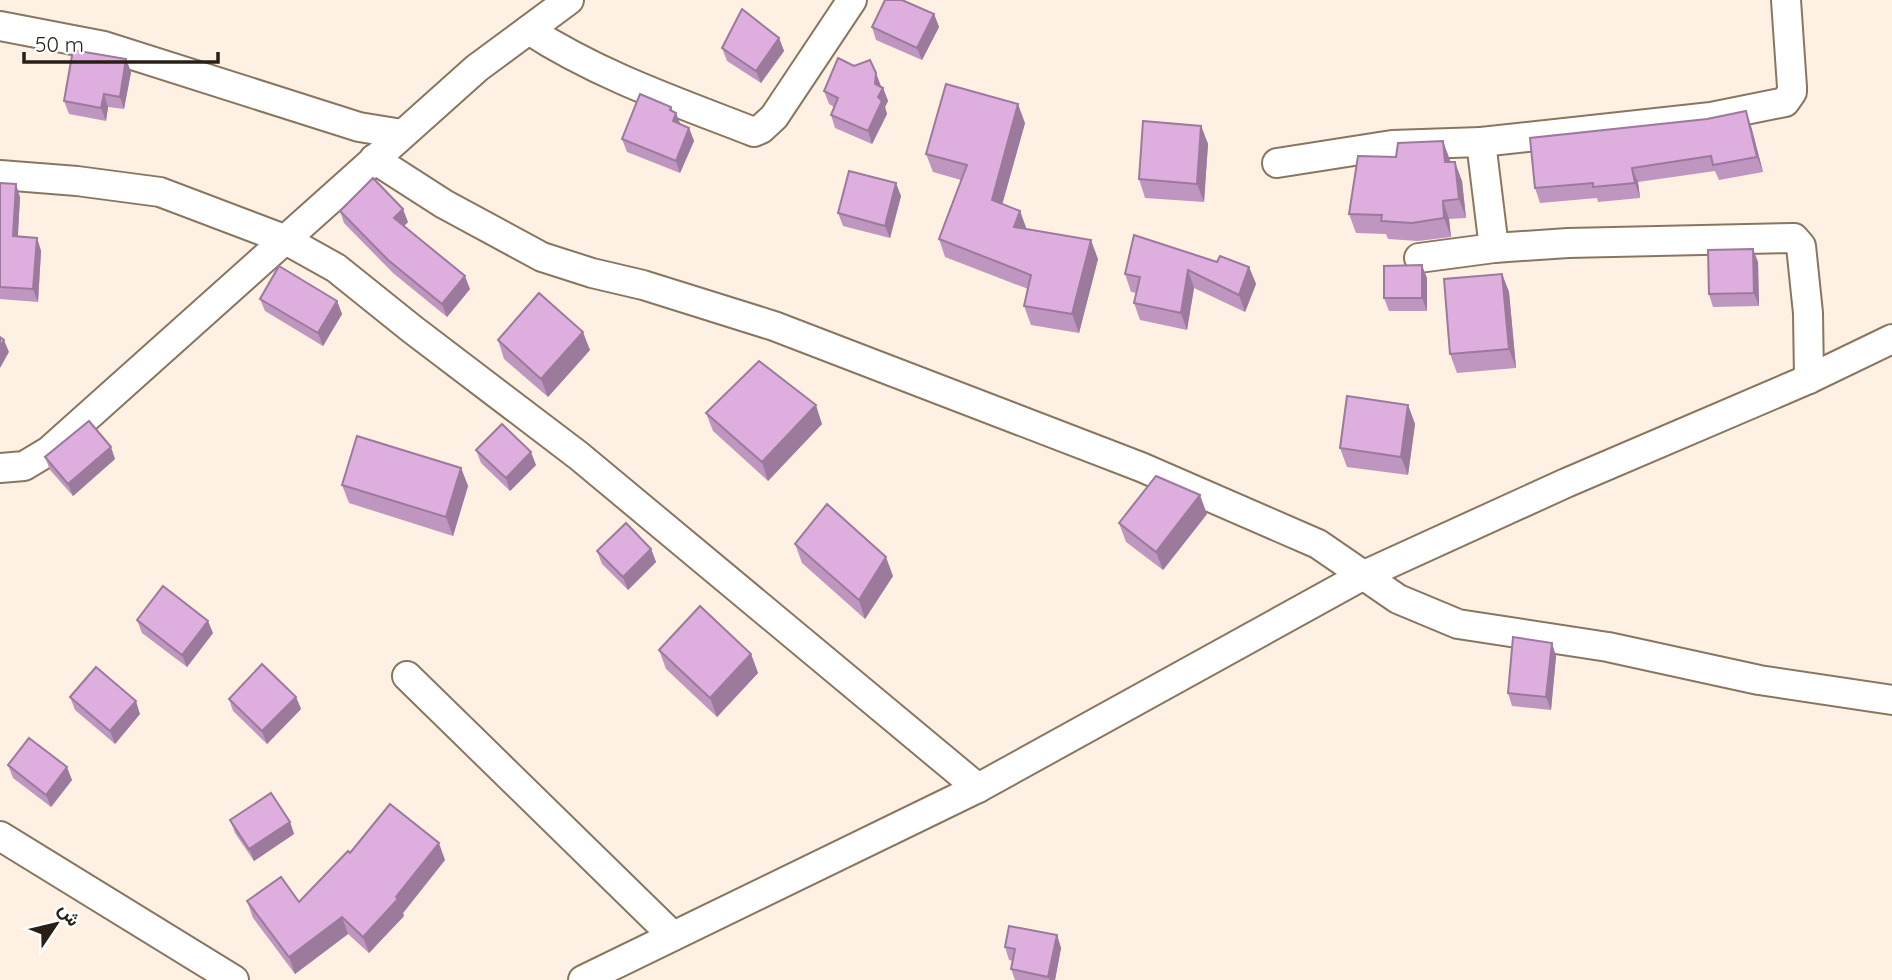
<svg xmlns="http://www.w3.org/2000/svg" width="1892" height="980" viewBox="0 0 1892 980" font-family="Quicksand,Vazirmatn,sans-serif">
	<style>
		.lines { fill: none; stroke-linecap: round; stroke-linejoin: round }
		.street-casing { stroke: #897660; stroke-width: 32 }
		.street { stroke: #fff; stroke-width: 28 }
		.wall { fill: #be96bf }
		.shaded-wall { fill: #9b7a9b }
		.building { fill: #ddaede; stroke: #9b7a9b; stroke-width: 2 }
	</style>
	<rect width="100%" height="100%" fill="#fef1e3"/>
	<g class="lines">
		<defs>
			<g id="street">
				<path d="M0,26L104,46L359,127L402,134"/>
				<path d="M529,30C598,75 677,102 754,132L761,129L774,117L852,0"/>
				<path d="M374,159L444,204L542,257L592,273L643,285L774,326L1141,467L1318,544L1398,599L1458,624L1608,647L1759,680L1892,700"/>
				<path d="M1277,163L1392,145L1481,142"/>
				<path d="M0,175L77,181L160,192L284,239L336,268L412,329L579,456L978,788"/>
				<path d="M1494,248L1481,142L1711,117L1785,102L1792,92V87L1786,0"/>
				<path d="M1419,258L1494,248L1568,243L1794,238L1801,246L1808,313L1809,379"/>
				<path d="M0,468L24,466L49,451L477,68L569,0"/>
				<path d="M407,676L673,936"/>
				<path d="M0,836L234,980"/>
				<path d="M583,980L978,788L1362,576L1566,483L1809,379L1892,339"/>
			</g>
		</defs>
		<use href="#street" class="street-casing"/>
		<use href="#street" class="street"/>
	</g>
	<g class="wall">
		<path d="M934,14L939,27L922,60L876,40L872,27Z"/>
		<path d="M779,38L784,51L761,83L727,61L722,48Z"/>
		<path d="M126,59L131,72L124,109L108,107L106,121L69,114L64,101Z"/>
		<path d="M881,86L883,88L888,101L885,107L887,114L872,144L835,128L831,115L834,107L829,104L824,91Z"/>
		<path d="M671,107L672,111L676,113L680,124L689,128L694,141L680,173L627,152L622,139Z"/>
		<path d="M1025,123L1002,205L1020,211L1026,229L1098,259L1079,333L1031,325L1024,306L1028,289L945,257L939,239L961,180L933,172L926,154Z"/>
		<path d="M1201,126L1208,144L1204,202L1145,198L1139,179Z"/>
		<path d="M1751,126L1763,172L1719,180L1715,171L1638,182L1640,198L1598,202L1597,198L1540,203L1535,188Z"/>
		<path d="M1450,160V162L1462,181L1466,218L1449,219L1451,237L1418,241L1388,239L1386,234L1356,233L1349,214Z"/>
		<path d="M0,183L20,197L18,236L37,238L41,251L38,302L0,299Z"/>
		<path d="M901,196L890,238L843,226L838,213Z"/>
		<path d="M340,211L408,222L404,226L470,289L447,317L393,273L344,223Z"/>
		<path d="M1217,262L1249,267L1256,284L1245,312L1194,288L1187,330L1140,320L1134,303L1137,293L1131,292L1125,274Z"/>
		<path d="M1758,262L1759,306L1713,307L1709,294Z"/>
		<path d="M1502,274L1509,292L1516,368L1457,373L1450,354Z"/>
		<path d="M1427,278V311H1389L1384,298Z"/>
		<path d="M260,299L337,301L342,314L323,346L265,311Z"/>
		<path d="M498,340L590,350L548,397L504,359Z"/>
		<path d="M1408,405L1415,424L1408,475L1347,467L1340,448Z"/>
		<path d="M706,413L822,424L768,481L713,431Z"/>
		<path d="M476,450L536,465L510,491L481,463Z"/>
		<path d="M45,457L115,459L73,496L50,470Z"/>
		<path d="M461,468L468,486L453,536L349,503L342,485Z"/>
		<path d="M1207,514L1163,570L1126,542L1119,523Z"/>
		<path d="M795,544L893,576L865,619L802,563Z"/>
		<path d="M651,549L656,562L628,590L602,564L597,551Z"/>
		<path d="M137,620L213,633L187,667L142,633Z"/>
		<path d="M659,650L751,654L758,673L717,717L666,669Z"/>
		<path d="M1556,656L1551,710L1512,706L1508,693Z"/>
		<path d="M70,697L140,714L115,744L75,710Z"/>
		<path d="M296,697L301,709L267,744L233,711L229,699Z"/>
		<path d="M8,765L72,780L51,807L13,778Z"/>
		<path d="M230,820L290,822L294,834L254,861L235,833Z"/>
		<path d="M350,853L445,860L403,913L404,916L369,953L348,934L295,974L253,918L247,901L299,902Z"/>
		<path d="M1057,935L1061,948L1055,980H1015L1011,969L1013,961L1009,960L1005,947Z"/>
	</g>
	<g class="shaded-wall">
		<path d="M934,14L939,27L922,60L917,48Z"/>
		<path d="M779,38L784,51L761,83L756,71Z"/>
		<path d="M126,59L131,72L124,109L120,97Z"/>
		<path d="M876,73L881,86L880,94L883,88L888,101L885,107L887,114L872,144L868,131L878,97L875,84Z"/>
		<path d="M104,94L108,107L106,121L101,108Z"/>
		<path d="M1018,104L1025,123L998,219L992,200Z"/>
		<path d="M671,107L675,117L676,113L681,126L678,133L670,110Z"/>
		<path d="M1746,111L1751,126L1763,172L1757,157Z"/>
		<path d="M1201,126L1208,144L1204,202L1197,184Z"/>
		<path d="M689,128L694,141L680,173L676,161Z"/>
		<path d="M1443,141L1450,160L1452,181L1445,162Z"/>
		<path d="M1455,162L1462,181L1466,218L1459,199Z"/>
		<path d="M1632,168L1638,182L1640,198L1635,183Z"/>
		<path d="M896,183L901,196L890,238L885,226Z"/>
		<path d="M16,184L20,197L17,249L13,236Z"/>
		<path d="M1443,201L1449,219L1451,237L1444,218Z"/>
		<path d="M403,209L408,222L399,231L394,218Z"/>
		<path d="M1020,211L1027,230L1014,227Z"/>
		<path d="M37,238L41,251L38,302L33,289Z"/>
		<path d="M1091,240L1098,259L1079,333L1072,314Z"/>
		<path d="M1753,249L1758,262L1759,306L1754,293Z"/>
		<path d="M1422,265L1427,278V311L1422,298Z"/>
		<path d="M1249,267L1256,284L1245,312L1239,295Z"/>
		<path d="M1188,270L1194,288L1187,330L1181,313Z"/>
		<path d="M1502,274L1509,292L1516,368L1509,349Z"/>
		<path d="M465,276L470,289L447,317L442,304Z"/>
		<path d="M337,301L342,314L323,346L318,333Z"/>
		<path d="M583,332L590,350L548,397L541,379Z"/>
		<path d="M4,340L9,352L0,368V347Z"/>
		<path d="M816,405L822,424L768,481L762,462Z"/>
		<path d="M1408,405L1415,424L1408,475L1401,457Z"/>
		<path d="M111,447L115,459L73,496L68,484Z"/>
		<path d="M531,452L536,465L510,491L506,478Z"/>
		<path d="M461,468L468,486L453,536L446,517Z"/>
		<path d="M1200,495L1207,514L1163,570L1156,552Z"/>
		<path d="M651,549L656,562L628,590L623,577Z"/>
		<path d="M886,557L893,576L865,619L859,600Z"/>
		<path d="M208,621L213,633L187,667L182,655Z"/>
		<path d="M1552,643L1556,656L1551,710L1546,697Z"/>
		<path d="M751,654L758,673L717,717L710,698Z"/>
		<path d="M296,697L301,709L267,744L262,731Z"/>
		<path d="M136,701L140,714L115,744L110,731Z"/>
		<path d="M67,767L72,780L51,807L46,795Z"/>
		<path d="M290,822L294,834L254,861L249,849Z"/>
		<path d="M439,843L445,860L403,913L404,916L369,953L363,937L396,897Z"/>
		<path d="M342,917L348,934L295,974L289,957Z"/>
		<path d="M1057,935L1061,948L1055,980H1050L1048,977Z"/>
	</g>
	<g class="building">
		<path d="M885,0H902L934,14L917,48L872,27Z"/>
		<path d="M742,9L779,38L756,71L722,48Z"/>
		<path d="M73,50L126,59L120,97L104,94L101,108L64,101Z"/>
		<path d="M838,58L854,66L870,60L876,73L875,84L883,88L878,97L882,101L868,131L831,115L838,98L824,91Z"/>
		<path d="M946,84L1018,104L992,200L1020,211L1014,227L1091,240L1072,314L1024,306L1031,275L939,239L967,165L926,154Z"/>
		<path d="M640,94L671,107L670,110L676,113L673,121L689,128L676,161L622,139Z"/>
		<path d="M1746,111L1757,157L1713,165L1711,156L1632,168L1635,183L1593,187V183L1535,188L1530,138L1707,119Z"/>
		<path d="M1143,121L1201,126L1197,184L1139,179Z"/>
		<path d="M1443,141L1445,162H1455L1459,199L1443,201L1444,218L1412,223L1381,221L1382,215L1349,214L1358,156L1396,157L1398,143Z"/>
		<path d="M849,171L896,183L885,226L838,213Z"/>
		<path d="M373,178L403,209L394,218L465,276L442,304L388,260L340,211Z"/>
		<path d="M0,183L16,184L13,236L37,238L33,289L0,287Z"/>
		<path d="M1134,235L1217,262L1220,256L1249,267L1239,295L1188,270L1181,313L1134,303L1140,277L1125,274Z"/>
		<path d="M1753,249L1754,293L1709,294L1708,250Z"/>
		<path d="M1422,265V298H1384V266Z"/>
		<path d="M279,266L337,301L318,333L260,299Z"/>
		<path d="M1502,274L1509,349L1450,354L1444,279Z"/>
		<path d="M539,293L583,332L541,379L498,340Z"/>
		<path d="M0,337L4,340L0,347Z"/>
		<path d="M759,361L816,405L762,462L706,413Z"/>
		<path d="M1347,396L1408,405L1401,457L1340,448Z"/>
		<path d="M89,421L111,447L68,484L45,457Z"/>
		<path d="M502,424L531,452L506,478L476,450Z"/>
		<path d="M357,436L461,468L446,517L342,485Z"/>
		<path d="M1156,476L1200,495L1156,552L1119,523Z"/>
		<path d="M827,504L886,557L859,600L795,544Z"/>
		<path d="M626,523L651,549L623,577L597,551Z"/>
		<path d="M163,586L208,621L182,655L137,620Z"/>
		<path d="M700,606L751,654L710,698L659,650Z"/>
		<path d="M1513,637L1552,643L1546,697L1508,693Z"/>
		<path d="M262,664L296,697L262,731L229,699Z"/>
		<path d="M96,667L136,701L110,731L70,697Z"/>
		<path d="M29,738L67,767L46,795L8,765Z"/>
		<path d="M271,793L290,822L249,849L230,820Z"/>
		<path d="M390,804L439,843L396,897L398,899L363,937L342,917L289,957L247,901L281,877L299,902L348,851L350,853Z"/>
		<path d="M1009,926L1057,935L1048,977L1011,969L1015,949L1005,947Z"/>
	</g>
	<g transform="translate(56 924) rotate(55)" stroke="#ffffff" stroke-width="5" paint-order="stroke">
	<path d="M0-5L12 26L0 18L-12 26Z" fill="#282017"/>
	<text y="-10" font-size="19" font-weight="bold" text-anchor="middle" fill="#282017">ش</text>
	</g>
	<path d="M24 52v10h194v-10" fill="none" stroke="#282017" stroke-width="3.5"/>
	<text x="35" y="52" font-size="21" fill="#282017" stroke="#ffffff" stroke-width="5" paint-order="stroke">50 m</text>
</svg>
